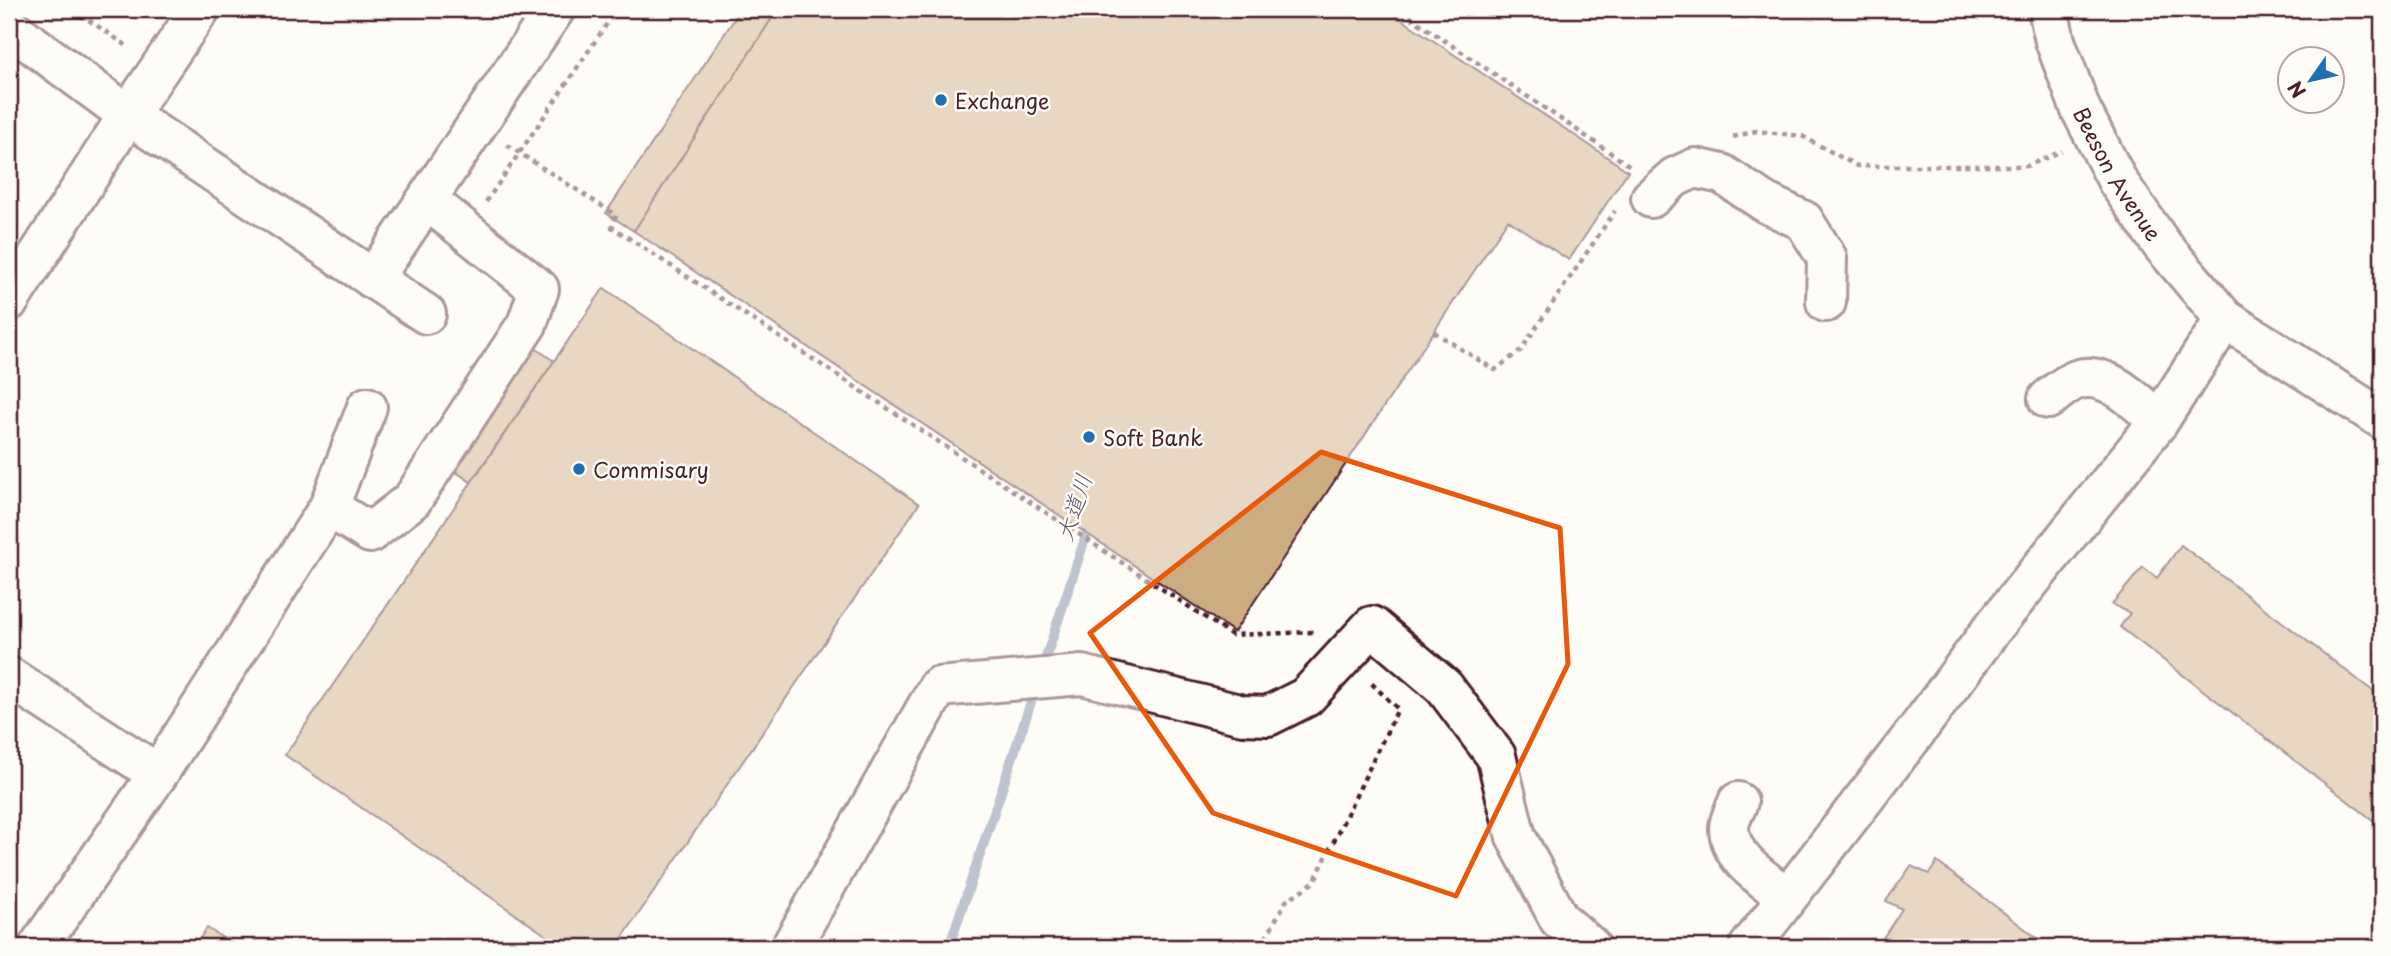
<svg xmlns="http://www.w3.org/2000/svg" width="2391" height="956" viewBox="0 0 2391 956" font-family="'Playpen Sans','Klee One',sans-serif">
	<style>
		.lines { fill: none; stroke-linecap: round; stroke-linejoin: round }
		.stream { stroke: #727f9d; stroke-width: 10 }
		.building { fill: #ceac81; stroke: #4a1f2b; stroke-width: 2 }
		.minor-casing { stroke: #4a1f2b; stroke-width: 44 }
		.path { stroke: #4a1f2b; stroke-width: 4.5; stroke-dasharray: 5 5; stroke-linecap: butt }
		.minor { stroke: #fdfcf7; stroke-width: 38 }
		.marked { fill: none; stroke: #e8590c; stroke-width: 5; stroke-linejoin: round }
		.poi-dot { fill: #1f6fb2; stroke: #fdfcf7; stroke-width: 2.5 }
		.labels { text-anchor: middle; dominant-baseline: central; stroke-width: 5; stroke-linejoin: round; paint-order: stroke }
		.poi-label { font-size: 21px; fill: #4a1f2b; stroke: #fdfcf7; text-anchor: start }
		.street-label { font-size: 21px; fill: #4a1f2b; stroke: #fdfcf7 }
		.water-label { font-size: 23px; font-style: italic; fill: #61576e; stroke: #fdfcf7 }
	</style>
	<rect width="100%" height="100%" fill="#fdfcf7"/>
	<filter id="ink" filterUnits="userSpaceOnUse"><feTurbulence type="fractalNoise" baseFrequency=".0143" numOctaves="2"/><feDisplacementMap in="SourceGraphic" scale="14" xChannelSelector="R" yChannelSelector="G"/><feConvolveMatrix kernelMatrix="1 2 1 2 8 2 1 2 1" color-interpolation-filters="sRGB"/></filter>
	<g filter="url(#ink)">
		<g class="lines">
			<g class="stream">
				<path d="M1041,672L1091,521"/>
				<path d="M949,947L1036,687"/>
			</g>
		</g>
		<g class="building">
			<path d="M741,9H778L634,231L606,213Z"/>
			<path d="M778,9H1386L1628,171L1569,260L1508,220L1234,632L634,231Z"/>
			<path d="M604,288L919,504L616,947H563L285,755Z"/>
			<path d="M506,328L554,361L471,482L423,449Z"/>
			<path d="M2181,545L2382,698V827L2120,627L2130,613L2112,604L2143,567L2157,578Z"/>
			<path d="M1937,862L2049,947H1889L1881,941L1902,909L1886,901L1911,866L1929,874Z"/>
			<path d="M207,928L237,947H194Z"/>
		</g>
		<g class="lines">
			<defs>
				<g id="minor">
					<path id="s1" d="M2048,9L2055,41L2081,110L2118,182L2162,245L2225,319L2382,419"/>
					<path d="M9,27L128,115L426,314"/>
					<path d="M1651,198L1675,177L1695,168L1722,174L1766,203L1804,221L1827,258L1826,302"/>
					<path d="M373,279L555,9"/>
					<path d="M9,301L128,115L200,9"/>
					<path d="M2048,399C2056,393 2067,383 2076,380C2107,369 2138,404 2159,421"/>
					<path d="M329,507L370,533L412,500L527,324L539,289L427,200"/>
					<path d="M9,677L158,774"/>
					<path d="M1738,802C1735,810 1729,820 1729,828C1730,860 1764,879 1787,897"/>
					<path d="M38,947L158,774L329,507L367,407"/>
					<path d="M791,947L938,687L1082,675L1243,715L1268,716L1306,697L1372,626L1444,687L1496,756L1516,837L1559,919L1591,947"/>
					<path d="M1749,947L1915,733L1992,629L2159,421L2225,319"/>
				</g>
			</defs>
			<use href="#minor" class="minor-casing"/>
			<g class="path">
				<path d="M72,9L129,47"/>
				<path d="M1410,9L1407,15L1630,166"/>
				<path d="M1733,137L1756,131L1802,136L1857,166H2027L2062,151"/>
				<path d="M507,145L616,215L612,227L1232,635L1314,632"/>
				<path d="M486,202L617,9"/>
				<path d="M1434,332L1495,370L1521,350L1615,211"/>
				<path d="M1261,947L1286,901L1314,882L1398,709L1369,681"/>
			</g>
			<use href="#minor" class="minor"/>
		</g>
	</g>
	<path d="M0 0H2391V956H0ZM1321,452L1560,528L1568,664L1456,896L1213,813L1090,633Z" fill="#fdfcf7" fill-opacity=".55" fill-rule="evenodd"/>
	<path class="marked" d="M1321,452L1560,528L1568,664L1456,896L1213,813L1090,633Z"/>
	<g class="poi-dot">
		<circle cx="941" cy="100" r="7"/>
		<circle cx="1089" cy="437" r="7"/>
		<circle cx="579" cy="469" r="7"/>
	</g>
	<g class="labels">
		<g class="poi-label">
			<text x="955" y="100">Exchange</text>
			<text x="1103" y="437">Soft Bank</text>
			<text x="593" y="469">Commisary</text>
		</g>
		<g class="street-label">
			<text stroke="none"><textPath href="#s1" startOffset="180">Beeson Avenue</textPath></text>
		</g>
		<g class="water-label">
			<text transform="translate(1073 507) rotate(-72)">大道川</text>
		</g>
	</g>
	<rect width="2391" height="956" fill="none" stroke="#fdfcf7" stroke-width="35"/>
	<rect x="18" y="18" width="2356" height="921" fill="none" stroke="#4a1f2b" stroke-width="2.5" filter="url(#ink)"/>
	<g transform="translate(2311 80) rotate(236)"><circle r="33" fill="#fdfcf7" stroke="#b5a4a5" stroke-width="2"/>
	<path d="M0-5L12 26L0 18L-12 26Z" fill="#1f6fb2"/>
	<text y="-10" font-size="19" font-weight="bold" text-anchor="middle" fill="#4a1f2b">N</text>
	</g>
</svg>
